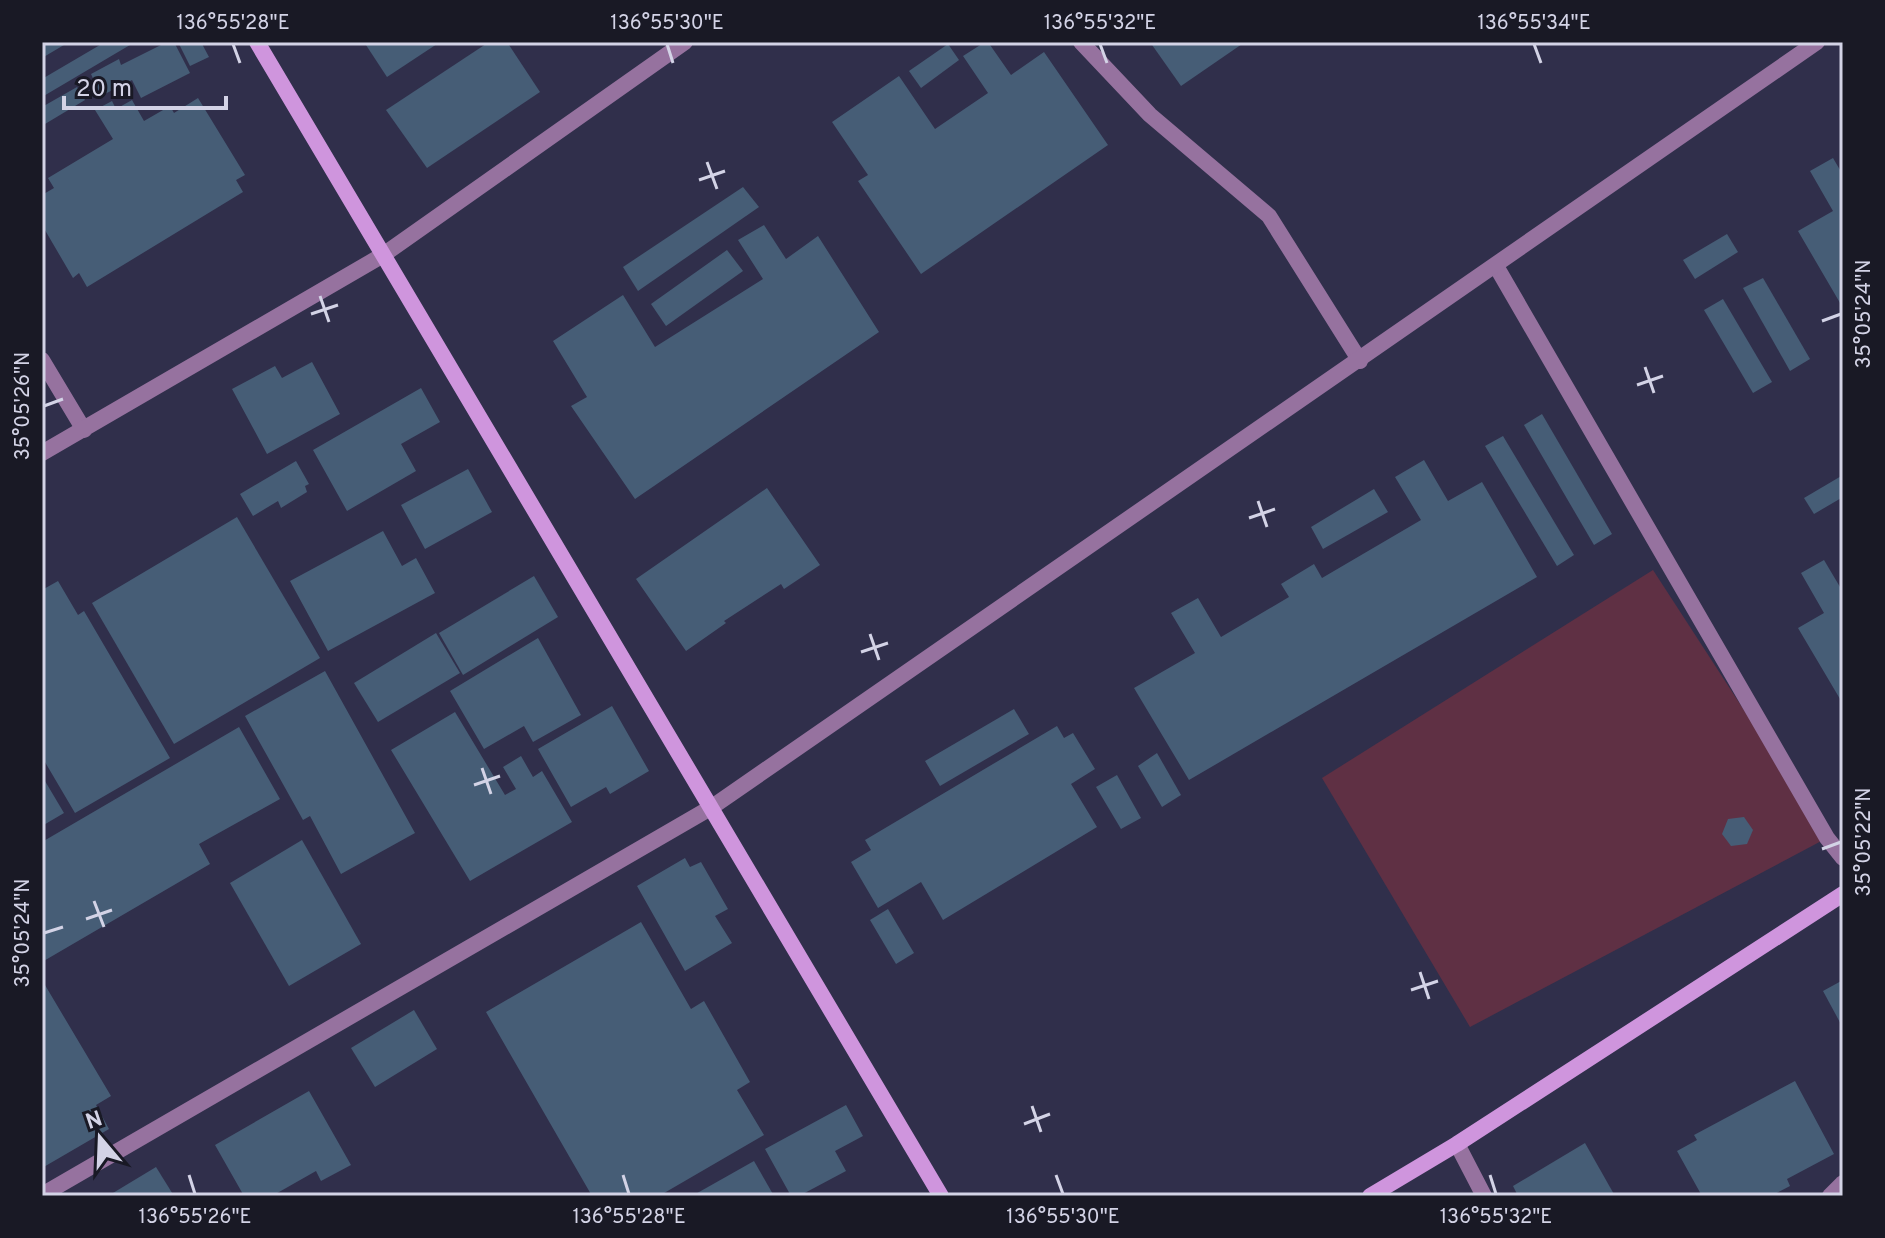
<svg xmlns="http://www.w3.org/2000/svg" width="1885" height="1238" viewBox="0 0 1885 1238" font-family="Overpass,sans-serif">
	<style>
		.green { fill: #5f3044 }
		.building { fill: #465d76 }
		.lines { fill: none; stroke-linecap: round; stroke-linejoin: round }
		.lane { stroke: #96729f; stroke-width: 16 }
		.street { stroke: #96729f; stroke-width: 16 }
		.secondary { stroke: #cf95dd; stroke-width: 16 }
		.ticks { fill: none; stroke: #d3d3e6; stroke-width: 3 }
		.neatline { fill: none; stroke: #d3d3e6; stroke-width: 3 }
		.ticks-label { font-size: 20px; text-anchor: middle; fill: #d3d3e6 }
	</style>
	<rect width="100%" height="100%" fill="#302f4b"/>
	<path class="green" d="M1653,570L1827,838L1470,1027L1322,778Z"/>
	<g class="building">
		<path d="M42,42H69L42,58Z"/>
		<path d="M105,42H135L42,97V79Z"/>
		<path d="M167,42H174L190,73L141,98L132,80L101,96L91,74L119,59L121,65Z"/>
		<path d="M178,42H201L209,57L190,66Z"/>
		<path d="M364,42H440L387,77Z"/>
		<path d="M489,42H507L540,92L427,168L386,110Z"/>
		<path d="M985,42H988L1011,75L1044,52L1108,145L921,274L858,181L868,175L832,122L899,76L935,129L988,93L963,56Z"/>
		<path d="M1150,42H1245L1181,86Z"/>
		<path d="M948,44L959,60L921,88L909,71Z"/>
		<path d="M77,87L85,100L45,124L42,107Z"/>
		<path d="M198,98L245,175L236,180L243,192L87,287L79,273L73,278L42,225V195L54,188L48,178L113,139L95,110L112,101L116,109L132,100L144,121L170,106L174,113Z"/>
		<path d="M1833,158L1843,175V308L1798,231L1833,211L1810,171Z"/>
		<path d="M743,187L759,207L638,291L623,267Z"/>
		<path d="M764,225L786,259L818,236L879,332L635,499L571,406L587,397L553,341L623,295L655,347L763,279L738,240Z"/>
		<path d="M1727,234L1738,252L1695,279L1683,260Z"/>
		<path d="M727,250L743,271L666,326L651,304Z"/>
		<path d="M1763,278L1810,359L1790,371L1743,288Z"/>
		<path d="M1723,299L1772,382L1753,393L1704,310Z"/>
		<path d="M312,362L340,414L267,454L232,389L275,366L282,378Z"/>
		<path d="M421,388L440,422L401,444L416,471L347,511L313,450Z"/>
		<path d="M1542,414L1612,534L1594,545L1524,425Z"/>
		<path d="M1503,436L1574,555L1557,566L1485,446Z"/>
		<path d="M1424,460L1448,501L1482,482L1537,577L1189,780L1134,688L1195,653L1171,613L1198,598L1221,637L1289,597L1281,584L1314,564L1322,578L1421,520L1395,477Z"/>
		<path d="M296,461L309,484L305,486L307,492L281,508L278,501L253,516L240,494Z"/>
		<path d="M468,469L492,512L425,549L401,505Z"/>
		<path d="M1843,475V497L1814,514L1804,498Z"/>
		<path d="M767,488L820,565L784,589L781,584L724,621L726,623L686,651L636,579Z"/>
		<path d="M1374,489L1388,512L1323,549L1311,527Z"/>
		<path d="M237,517L320,658L174,744L92,603Z"/>
		<path d="M383,531L402,566L416,558L435,593L328,651L290,581Z"/>
		<path d="M1824,560L1843,592V704L1798,628L1824,613L1801,573Z"/>
		<path d="M534,576L558,617L463,675L439,633Z"/>
		<path d="M58,581L78,615L84,611L170,758L75,813L42,757V590Z"/>
		<path d="M436,633L460,673L378,722L354,683Z"/>
		<path d="M538,638L581,715L533,742L524,726L484,749L450,691Z"/>
		<path d="M325,671L415,833L341,874L310,816L303,820L245,716Z"/>
		<path d="M612,706L649,771L610,794L606,787L571,807L538,749Z"/>
		<path d="M1014,709L1029,734L940,786L925,761Z"/>
		<path d="M455,712L505,795L516,789L503,767L521,756L533,777L542,771L572,822L470,881L391,750Z"/>
		<path d="M1057,726L1064,738L1073,733L1095,769L1071,784L1097,827L943,920L921,882L878,908L851,862L871,850L865,840Z"/>
		<path d="M239,727L280,799L199,844L210,864L42,962V842Z"/>
		<path d="M1157,753L1181,795L1162,807L1138,766Z"/>
		<path d="M1117,775L1141,818L1121,829L1096,787Z"/>
		<path d="M42,776L64,813L42,826Z"/>
		<path d="M1744,817L1753,830L1747,844L1731,846L1722,834L1728,819Z"/>
		<path d="M302,840L361,944L289,986L230,883Z"/>
		<path d="M685,858L690,867L701,862L728,909L715,916L732,943L685,971L637,886Z"/>
		<path d="M888,909L914,953L896,964L870,920Z"/>
		<path d="M641,922L691,1009L704,1001L750,1082L737,1090L764,1135L659,1196H592L486,1012Z"/>
		<path d="M42,980L111,1096L96,1105L109,1129L42,1168Z"/>
		<path d="M1843,980V1028L1823,991Z"/>
		<path d="M414,1010L437,1049L375,1087L351,1048Z"/>
		<path d="M1795,1081L1834,1154L1787,1179L1790,1186L1771,1196H1702L1677,1151L1697,1140L1694,1135Z"/>
		<path d="M309,1091L351,1165L321,1181L316,1171L272,1196H244L215,1145Z"/>
		<path d="M846,1105L863,1136L835,1151L846,1171L799,1196H791L765,1149Z"/>
		<path d="M1585,1143L1615,1196H1518L1513,1186Z"/>
		<path d="M754,1161L774,1196H692Z"/>
		<path d="M156,1167L174,1196H108Z"/>
	</g>
	<g class="lines">
		<path class="lane" d="M1081,42L1150,115L1269,216L1360,361"/>
		<g class="street">
			<path d="M1496,266L1827,838L1843,858"/>
			<path d="M42,360L84,430"/>
			<path d="M42,453L383,255L685,42"/>
			<path d="M1457,1144L1484,1196"/>
			<path d="M42,1195L712,807L1817,42"/>
			<path d="M1830,1196L1843,1183"/>
		</g>
		<g class="secondary">
			<path d="M257,42L941,1196"/>
			<path d="M1370,1196L1457,1144L1843,894"/>
		</g>
	</g>
	<path class="ticks" d="M233,44L240,63M667,44L673,63M1100,44L1107,63M1534,44L1541,63M707,162L717,189M699,180L725,171M320,296L329,322M311,314L338,305M1822,321L1841,314M1645,367L1654,393M1637,385L1663,376M44,406L63,399M1258,501L1267,527M1249,518L1275,509M870,634L879,660M861,652L888,643M482,768L491,794M474,785L500,776M1822,849L1841,842M94,901L104,927M86,919L112,910M44,933L63,927M1420,972L1429,999M1411,990L1438,981M1032,1106L1041,1132M1024,1124L1050,1114M189,1175L195,1194M623,1175L629,1194M1056,1175L1063,1194M1490,1175L1496,1194"/>
	<rect width="1885" height="1238" fill="none" stroke="#191925" stroke-width="88"/>
	<g transform="translate(100 1138) rotate(341)" stroke="#191925" stroke-width="6" paint-order="stroke">
	<path d="M0-6L14 30L0 20L-14 30Z" fill="#d3d3e6"/>
	<text y="-12" font-size="22" font-weight="bold" text-anchor="middle" fill="#d3d3e6">N</text>
	</g>
	<path d="M64 96v12h162v-12" fill="none" stroke="#d3d3e6" stroke-width="4"/>
	<text x="76" y="96" font-size="24" fill="#d3d3e6" stroke="#191925" stroke-width="6" paint-order="stroke">20 m</text>
	<rect x="44" y="44" width="1797" height="1150" class="neatline"/>
	<g class="ticks-label">
		<text x="233" y="29">136°55'28"E</text>
		<text x="667" y="29">136°55'30"E</text>
		<text x="1100" y="29">136°55'32"E</text>
		<text x="1534" y="29">136°55'34"E</text>
		<text transform="translate(1863 314) rotate(-90)" y="7">35°05'24"N</text>
		<text transform="translate(22 406) rotate(-90)" y="7">35°05'26"N</text>
		<text transform="translate(1863 842) rotate(-90)" y="7">35°05'22"N</text>
		<text transform="translate(22 933) rotate(-90)" y="7">35°05'24"N</text>
		<text x="195" y="1223">136°55'26"E</text>
		<text x="629" y="1223">136°55'28"E</text>
		<text x="1063" y="1223">136°55'30"E</text>
		<text x="1496" y="1223">136°55'32"E</text>
	</g>
</svg>
